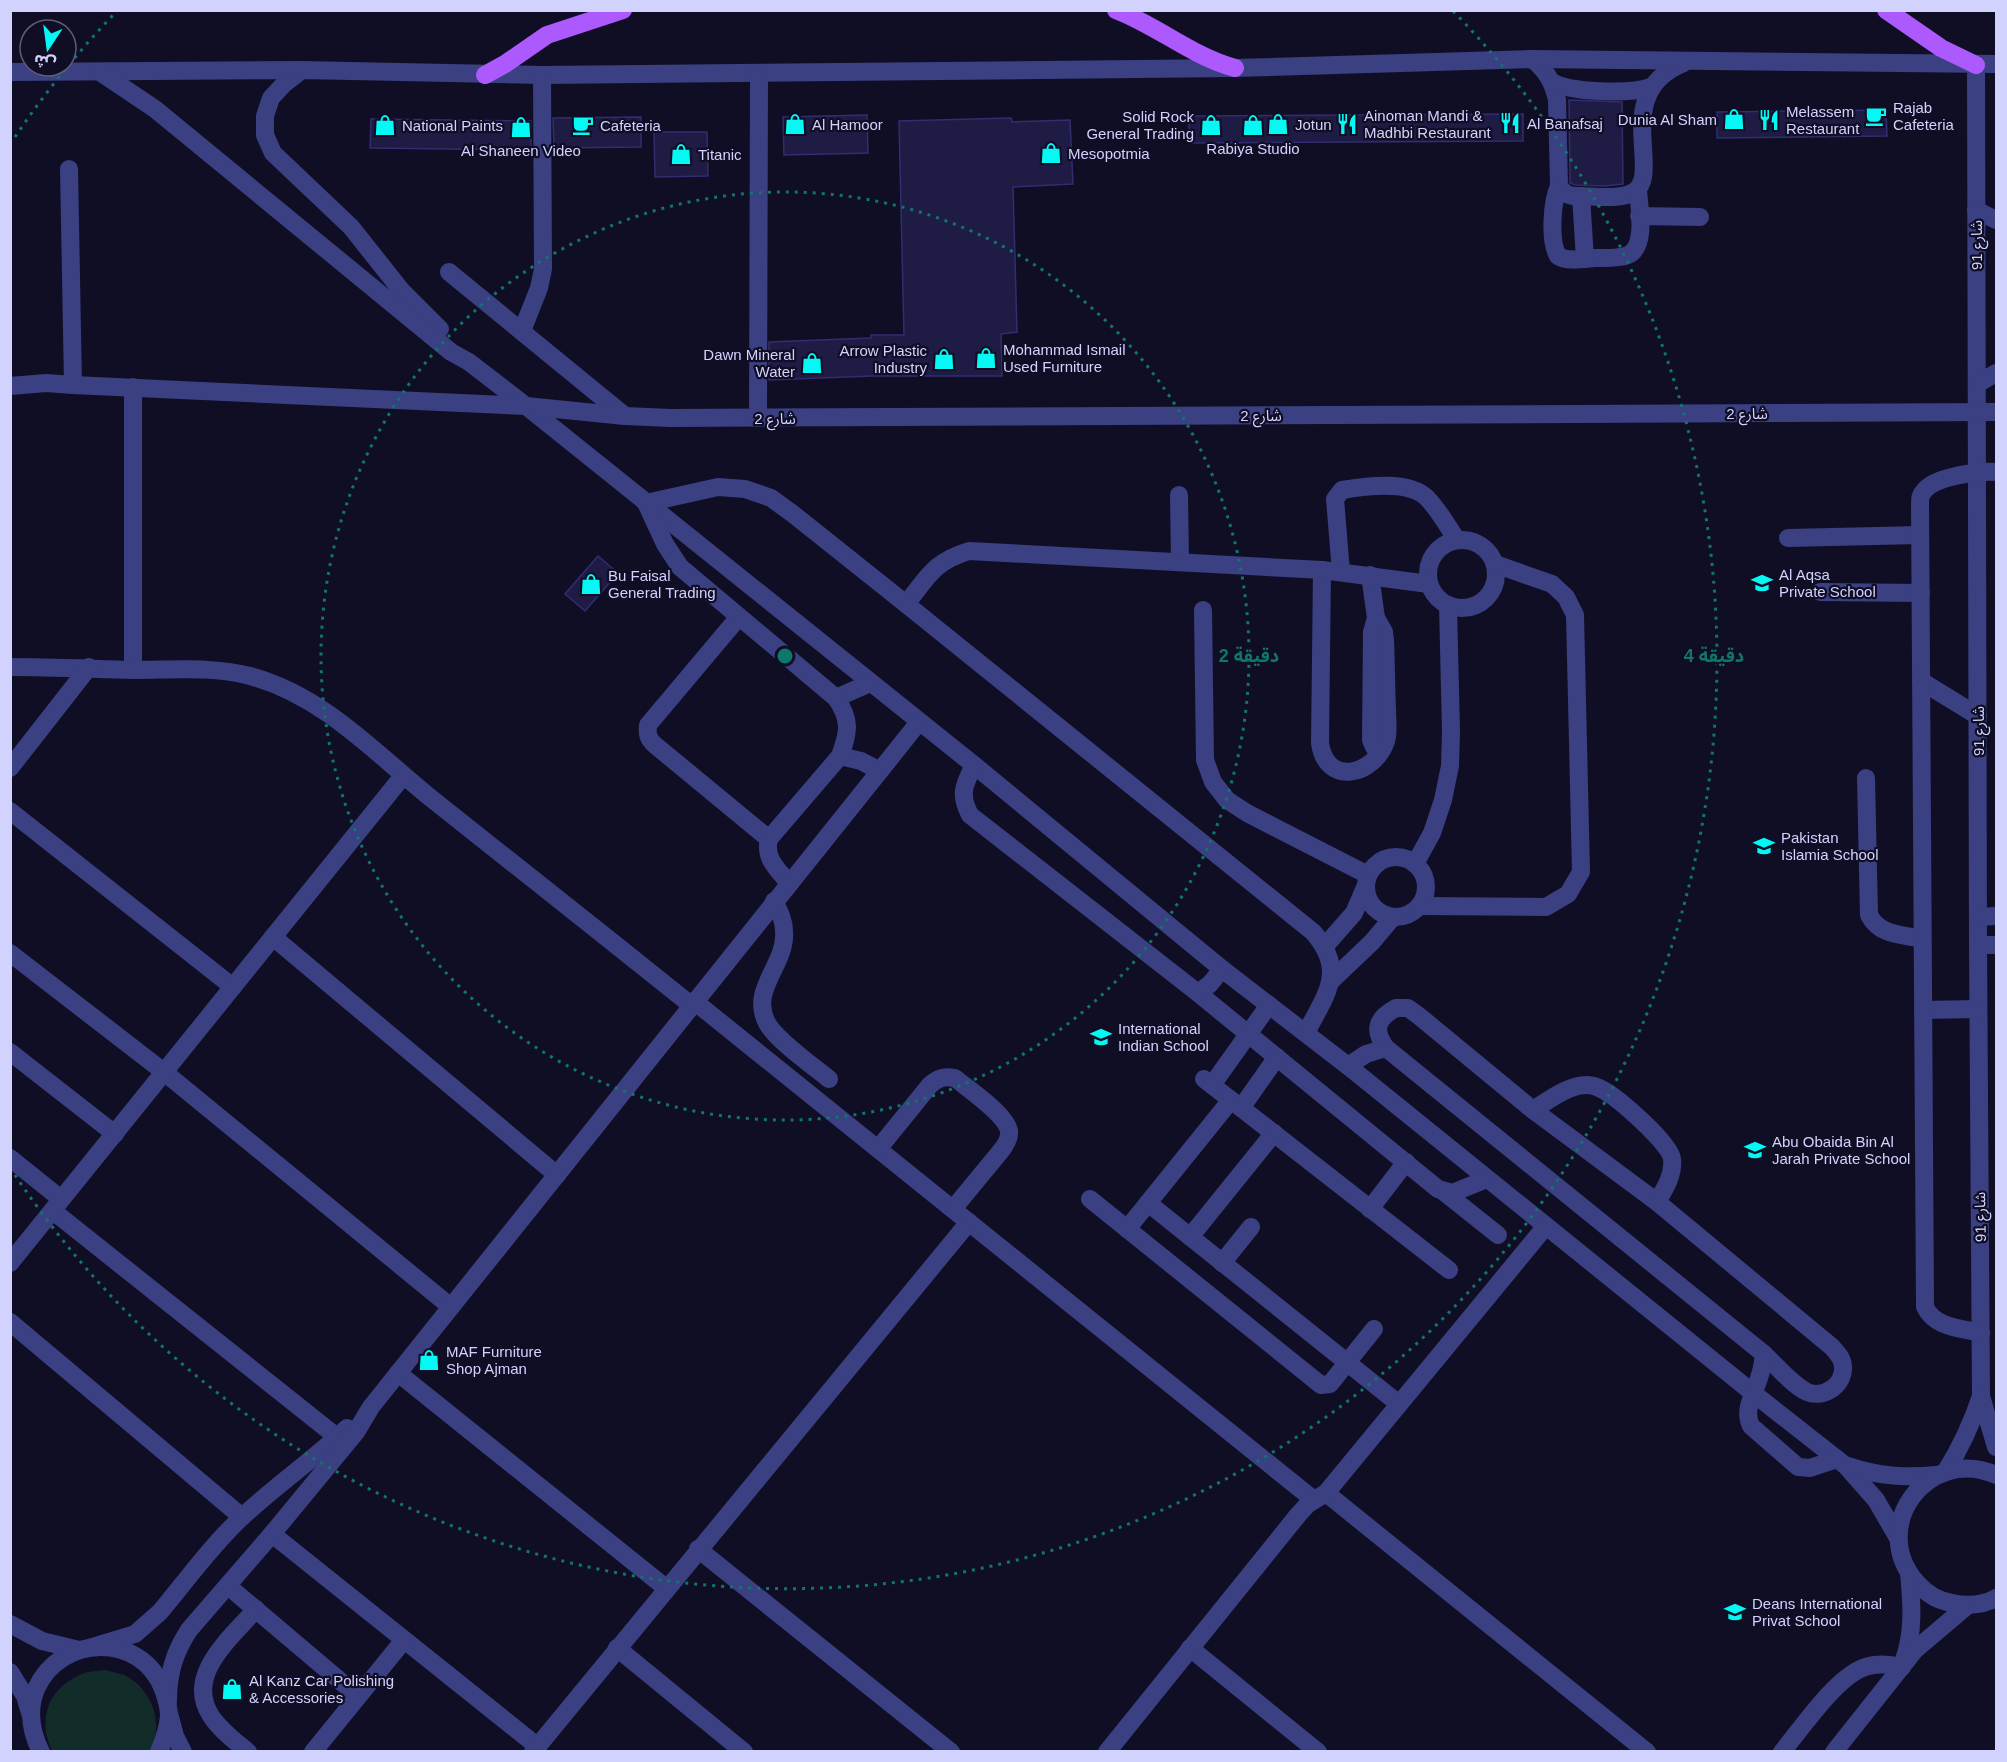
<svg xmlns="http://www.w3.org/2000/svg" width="2007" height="1762" viewBox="0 0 2007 1762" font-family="Arial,'Noto Sans Arabic',sans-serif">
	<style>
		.green { fill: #122d29 }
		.building { fill: #1e1b44; stroke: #322d70; stroke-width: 1.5 }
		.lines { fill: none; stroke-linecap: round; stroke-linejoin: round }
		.minor { stroke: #3a4082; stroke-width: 18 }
		.major { stroke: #ac5afd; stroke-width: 18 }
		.ring { fill: none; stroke: #0f766e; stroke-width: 3; stroke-dasharray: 3 6 }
		.labels { text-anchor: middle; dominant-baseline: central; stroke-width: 4.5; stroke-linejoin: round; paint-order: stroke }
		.poi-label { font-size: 15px; fill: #d2d2fe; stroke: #100e24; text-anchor: start }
		.street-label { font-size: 15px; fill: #d2d2fe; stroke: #100e24 }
		.centre { fill: #0f766e; stroke: #100e24; stroke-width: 3 }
		.ring-label { font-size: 18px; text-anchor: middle; font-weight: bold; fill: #0f766e; stroke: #100e24; stroke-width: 4.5; stroke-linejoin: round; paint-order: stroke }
	</style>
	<rect width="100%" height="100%" fill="#100e24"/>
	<path class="green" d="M105,1670C111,1672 118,1673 124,1675C152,1688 165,1725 150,1751H52C37,1719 48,1688 82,1674C89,1671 98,1671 105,1670Z"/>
	<g class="building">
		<path d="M1569,100L1622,102L1623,184L1605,186L1575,185L1570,183Z"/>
		<path d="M1886,110L1887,136L1717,138V112Z"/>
		<path d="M1523,114V141L1189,143V116Z"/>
		<path d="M867,115L868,153L784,155L783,117Z"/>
		<path d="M641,117V147L554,148L553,118Z"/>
		<path d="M1011,118L1012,122L1070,120L1073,184L1013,187L1017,332L1001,334L1002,376H872L769,380V342L871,338V335H904L899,121Z"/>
		<path d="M371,119L531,121V150L370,148Z"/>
		<path d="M654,132H707L708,176L655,177Z"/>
		<path d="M598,556L618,573L585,611L565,594Z"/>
	</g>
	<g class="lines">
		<g class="minor">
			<path d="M1532,59C1546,70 1553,82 1557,100L1559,186C1564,194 1568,196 1577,196C1593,196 1617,200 1632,193C1666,177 1608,93 1684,63"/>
			<path d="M1976,65L1978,945L1981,1396L1996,1447"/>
			<path d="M302,70L284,84L271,98L265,116V135L273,153L351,227L401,290L440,329"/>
			<path d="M10,72L302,70L542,75L1235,68L1532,59L1996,64"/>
			<path d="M100,72L155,109L451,352L469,362L526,406L974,765L1222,969L1348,1066L1753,1393L1846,1466L1876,1500L1898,1538"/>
			<path d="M1551,81C1568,93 1631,94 1651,87"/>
			<path d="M1559,186C1552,201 1549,241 1558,256C1567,262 1583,259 1595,258C1605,258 1618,259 1628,255C1647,247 1639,207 1638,190"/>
			<path d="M1581,196L1585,259"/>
			<path d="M1976,210L1996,220"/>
			<path d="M1639,216L1700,217"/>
			<path d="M449,272L625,416"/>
			<path d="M522,331L539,288L543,269L542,75"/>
			<path d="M1977,384L1996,373"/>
			<path d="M73,385L526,406L625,416L670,418L1996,412"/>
			<path d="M10,386L46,383L73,385L69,169"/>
			<path d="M133,387V670"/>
			<path d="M758,418L759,73"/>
			<path d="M1179,495L1180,561"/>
			<path d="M1788,538L1920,535"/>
			<circle cx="1462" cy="574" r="34"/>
			<path d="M1322,570L1320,743C1326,787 1374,776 1386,741C1389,732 1387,719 1387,709C1386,686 1386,663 1385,640L1384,632L1376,618"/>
			<path d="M1341,572L1335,499L1342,490C1366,486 1409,480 1427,498C1439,510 1448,527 1457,540"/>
			<path d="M1370,575L1376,618L1372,632L1371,740L1374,747L1379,752"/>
			<path d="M1820,592L1921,593"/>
			<path d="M906,604C928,577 933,562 969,551L1322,570L1429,584"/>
			<path d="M1203,610L1205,760L1213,782L1227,800L1247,813L1368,875"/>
			<path d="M738,618L648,725C647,734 648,739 655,745L769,839"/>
			<path d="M10,667C51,667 92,669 133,670C173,670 211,666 250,676C324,696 375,753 432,799C519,868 605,936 691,1005"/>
			<path d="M1921,681L1978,716"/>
			<path d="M836,698L870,683"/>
			<path d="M840,756L861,761L880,771"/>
			<path d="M974,765C964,785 959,794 970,815L1198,993L1438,1189L1452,1193L1487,1179"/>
			<path d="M10,768L89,667"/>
			<path d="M1866,778L1869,915C1880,936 1901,934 1922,939"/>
			<path d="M10,811L233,987"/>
			<circle cx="1396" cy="887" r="30"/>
			<path d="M1415,864L1432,833L1443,800L1450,766L1451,731L1448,605"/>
			<path d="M789,883C777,869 764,858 769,839L840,756C849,732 851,720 836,698L680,567L665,544L646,503L718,487L745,489L771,498L793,514L906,604L1313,932C1347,971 1326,994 1306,1033"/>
			<path d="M774,901C779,911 784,920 784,931C787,965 749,989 767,1023C776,1040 813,1066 829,1079"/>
			<path d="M1419,906L1546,907L1568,894L1581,872L1575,615L1566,597L1552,584L1495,564"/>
			<path d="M1978,917L1996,916"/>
			<path d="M273,937L557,1175"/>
			<path d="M1978,945H1996"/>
			<path d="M1325,946L1354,913L1366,885"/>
			<path d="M10,953L164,1072L451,1307"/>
			<path d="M1331,981L1372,942L1393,917"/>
			<path d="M1198,993L1210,984L1222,969"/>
			<path d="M694,1001L1314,1500"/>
			<path d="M1396,1008H1408L1419,1016L1533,1110L1657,1202L1832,1347C1837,1353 1843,1358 1843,1367C1844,1385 1824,1399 1807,1392C1791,1384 1777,1366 1764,1354L1386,1048C1373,1030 1376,1019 1396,1008Z"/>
			<path d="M1923,1010L1978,1009"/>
			<path d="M10,1052L115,1134"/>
			<path d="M1348,1066L1366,1054L1386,1048"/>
			<path d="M1204,1079L1449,1270"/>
			<path d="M1212,1085L1269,1005"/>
			<path d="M1241,1108L1277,1057"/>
			<path d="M1533,1110C1549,1100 1568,1085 1587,1085C1593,1085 1600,1088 1605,1091C1620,1100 1670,1143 1672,1159C1674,1175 1664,1190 1657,1202"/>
			<path d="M878,1149L930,1085C938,1078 944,1076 955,1078C968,1089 1006,1114 1009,1131C1010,1139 1005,1146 1000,1152L953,1209"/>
			<path d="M10,1158L61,1199"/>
			<path d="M1444,1192L1498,1235"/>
			<path d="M1090,1199L1321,1385L1330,1384L1374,1329"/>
			<path d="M1148,1203L1399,1404"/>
			<path d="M1370,1209L1406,1162"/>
			<path d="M53,1211L337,1437"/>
			<path d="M1127,1229L1231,1100"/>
			<path d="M1190,1237L1274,1133"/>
			<path d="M10,1263L403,776"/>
			<path d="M1222,1263L1251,1227"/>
			<path d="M10,1322L242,1517"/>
			<path d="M1981,1333C1960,1328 1935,1328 1925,1307L1920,504C1920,499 1920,495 1924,491C1935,476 1979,471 1996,472"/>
			<path d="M1764,1354C1763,1362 1762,1370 1759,1378C1754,1395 1743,1409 1751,1426L1798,1467L1810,1468L1837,1459"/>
			<path d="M398,1373L666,1588"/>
			<path d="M1848,1466C1878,1476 1904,1478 1936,1475"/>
			<path d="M1946,1471C1961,1447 1972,1423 1981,1396"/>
			<path d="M1996,1475C1928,1445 1867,1527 1917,1583C1926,1593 1938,1601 1952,1603C1968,1606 1982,1606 1996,1598"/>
			<path d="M1326,1493L1647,1752"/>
			<path d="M272,1534L537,1746"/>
			<path d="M698,1549L951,1752"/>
			<path d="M228,1586L358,1696"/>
			<path d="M10,1624L42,1641L79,1650"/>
			<path d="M92,1647L135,1634L160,1612C186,1581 211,1546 241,1518C275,1486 313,1460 347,1428"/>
			<path d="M617,1648L744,1752"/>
			<path d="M1190,1648L1318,1752"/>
			<path d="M1904,1660C1914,1631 1912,1604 1909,1573"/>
			<path d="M10,1672L25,1696L30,1713"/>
			<path d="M168,1701C168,1674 174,1653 189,1630L272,1534L356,1432L371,1407L919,722"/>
			<path d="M170,1717L175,1736L183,1752"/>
			<path d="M41,1752C31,1732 27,1711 36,1689C60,1634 141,1632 163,1689C166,1698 169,1706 169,1716C168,1729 164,1740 159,1752"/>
			<path d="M248,1752C235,1741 220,1730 211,1716C184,1675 232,1637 256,1609"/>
			<path d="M313,1752L404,1640"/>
			<path d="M533,1752L969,1222"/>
			<path d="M1107,1752L1298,1515L1308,1504L1326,1493L1546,1226"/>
			<path d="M1782,1752C1802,1728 1839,1672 1869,1666C1880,1663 1891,1665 1902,1667"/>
			<path d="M1834,1752L1915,1650L1967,1606"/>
		</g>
		<g class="major">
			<path d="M1116,10C1158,26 1191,56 1235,68"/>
			<path d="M1886,10L1941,48L1976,65"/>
			<path d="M485,75L505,64L547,35L623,10"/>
		</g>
	</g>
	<g class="ring">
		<circle cx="785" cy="656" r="464"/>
		<path d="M15 137A929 929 0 0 1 117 11M1453 11A929 929 0 1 1 15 1175"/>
	</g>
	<defs>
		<symbol id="cafe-bare" viewBox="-9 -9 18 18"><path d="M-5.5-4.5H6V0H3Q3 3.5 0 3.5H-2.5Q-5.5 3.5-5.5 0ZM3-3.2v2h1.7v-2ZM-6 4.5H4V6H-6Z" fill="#03f9f4" stroke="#100e24" stroke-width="2.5" paint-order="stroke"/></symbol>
		<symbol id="shop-bare" viewBox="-9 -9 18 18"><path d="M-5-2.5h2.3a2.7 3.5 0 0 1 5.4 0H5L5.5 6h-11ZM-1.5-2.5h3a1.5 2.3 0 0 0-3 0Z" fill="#03f9f4" stroke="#100e24" stroke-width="2.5" paint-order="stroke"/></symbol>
		<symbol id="restaurant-bare" viewBox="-9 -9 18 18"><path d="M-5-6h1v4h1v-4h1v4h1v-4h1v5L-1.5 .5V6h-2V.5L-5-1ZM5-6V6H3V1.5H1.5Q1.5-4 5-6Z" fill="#03f9f4" stroke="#100e24" stroke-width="2.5" paint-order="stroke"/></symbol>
		<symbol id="school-bare" viewBox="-9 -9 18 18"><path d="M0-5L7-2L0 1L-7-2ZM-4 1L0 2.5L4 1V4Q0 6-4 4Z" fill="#03f9f4" stroke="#100e24" stroke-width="2.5" paint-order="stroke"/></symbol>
	</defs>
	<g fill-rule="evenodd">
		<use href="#cafe-bare" x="1861" y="101" width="30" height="30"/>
		<use href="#shop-bare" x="1719" y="104" width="30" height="30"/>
		<use href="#restaurant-bare" x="1754" y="105" width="30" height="30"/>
		<use href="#restaurant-bare" x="1495" y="108" width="30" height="30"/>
		<use href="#shop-bare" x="780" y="109" width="30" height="30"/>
		<use href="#shop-bare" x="1263" y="109" width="30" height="30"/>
		<use href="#restaurant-bare" x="1332" y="109" width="30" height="30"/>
		<use href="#shop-bare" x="370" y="110" width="30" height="30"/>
		<use href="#cafe-bare" x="568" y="110" width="30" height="30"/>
		<use href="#shop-bare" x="1196" y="110" width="30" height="30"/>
		<use href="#shop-bare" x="1238" y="110" width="30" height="30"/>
		<use href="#shop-bare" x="506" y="112" width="30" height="30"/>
		<use href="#shop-bare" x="1036" y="138" width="30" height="30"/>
		<use href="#shop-bare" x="666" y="139" width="30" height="30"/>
		<use href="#shop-bare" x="971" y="343" width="30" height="30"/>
		<use href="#shop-bare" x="929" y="344" width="30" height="30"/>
		<use href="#shop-bare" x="797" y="348" width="30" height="30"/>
		<use href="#school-bare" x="1747" y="568" width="30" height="30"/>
		<use href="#shop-bare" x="576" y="569" width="30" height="30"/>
		<use href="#school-bare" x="1749" y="831" width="30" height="30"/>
		<use href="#school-bare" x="1086" y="1022" width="30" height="30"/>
		<use href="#school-bare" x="1740" y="1135" width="30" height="30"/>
		<use href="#shop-bare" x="414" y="1345" width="30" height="30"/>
		<use href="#school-bare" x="1720" y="1597" width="30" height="30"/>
		<use href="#shop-bare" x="217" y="1674" width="30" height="30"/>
	</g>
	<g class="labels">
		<g class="poi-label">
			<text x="1893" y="107">Rajab<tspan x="1893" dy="17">Cafeteria</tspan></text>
			<text x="1786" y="111">Melassem<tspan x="1786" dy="17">Restaurant</tspan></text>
			<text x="1364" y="115">Ainoman Mandi &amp;<tspan x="1364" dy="17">Madhbi Restaurant</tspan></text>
			<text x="1194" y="116" text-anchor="end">Solid Rock<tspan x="1194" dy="17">General Trading</tspan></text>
			<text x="1717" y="119" text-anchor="end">Dunia Al Sham</text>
			<text x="1527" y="123">Al Banafsaj</text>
			<text x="812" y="124">Al Hamoor</text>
			<text x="1295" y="124">Jotun</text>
			<text x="402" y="125">National Paints</text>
			<text x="600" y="125">Cafeteria</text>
			<text x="1253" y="148" text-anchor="middle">Rabiya Studio</text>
			<text x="521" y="150" text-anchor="middle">Al Shaneen Video</text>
			<text x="1068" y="153">Mesopotmia</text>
			<text x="698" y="154">Titanic</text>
			<text x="1003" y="349">Mohammad Ismail<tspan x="1003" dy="17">Used Furniture</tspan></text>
			<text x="927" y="350" text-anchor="end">Arrow Plastic<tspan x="927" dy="17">Industry</tspan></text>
			<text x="795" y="354" text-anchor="end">Dawn Mineral<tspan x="795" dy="17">Water</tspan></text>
			<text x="1779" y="574">Al Aqsa<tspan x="1779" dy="17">Private School</tspan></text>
			<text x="608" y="575">Bu Faisal<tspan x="608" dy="17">General Trading</tspan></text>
			<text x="1781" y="837">Pakistan<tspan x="1781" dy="17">Islamia School</tspan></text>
			<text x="1118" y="1028">International<tspan x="1118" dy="17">Indian School</tspan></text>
			<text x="1772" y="1141">Abu Obaida Bin Al<tspan x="1772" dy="17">Jarah Private School</tspan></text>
			<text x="446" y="1351">MAF Furniture<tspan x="446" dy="17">Shop Ajman</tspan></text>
			<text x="1752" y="1603">Deans International<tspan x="1752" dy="17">Privat School</tspan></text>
			<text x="249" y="1680">Al Kanz Car Polishing<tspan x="249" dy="17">&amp; Accessories</tspan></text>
		</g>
		<g class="street-label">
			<text transform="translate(1976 245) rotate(-90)">شارع 91</text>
			<text x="1747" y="413">شارع 2</text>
			<text x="1261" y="415">شارع 2</text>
			<text x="775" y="418">شارع 2</text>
			<text transform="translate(1978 731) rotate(-90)">شارع 91</text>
			<text transform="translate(1980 1217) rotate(-91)">شارع 91</text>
		</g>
	</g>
	<circle cx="785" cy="656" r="9" class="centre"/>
	<g class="ring-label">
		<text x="1249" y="662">2 دقيقة</text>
		<text x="1714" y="662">4 دقيقة</text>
	</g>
	<rect width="2007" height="1762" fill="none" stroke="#d2d2fe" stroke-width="24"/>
	<g transform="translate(48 48) rotate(193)"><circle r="28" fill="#100e24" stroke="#5e5c7b" stroke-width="1.5"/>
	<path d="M0-4.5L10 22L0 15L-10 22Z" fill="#03f9f4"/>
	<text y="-9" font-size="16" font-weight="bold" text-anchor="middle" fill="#d2d2fe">ش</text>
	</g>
</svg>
